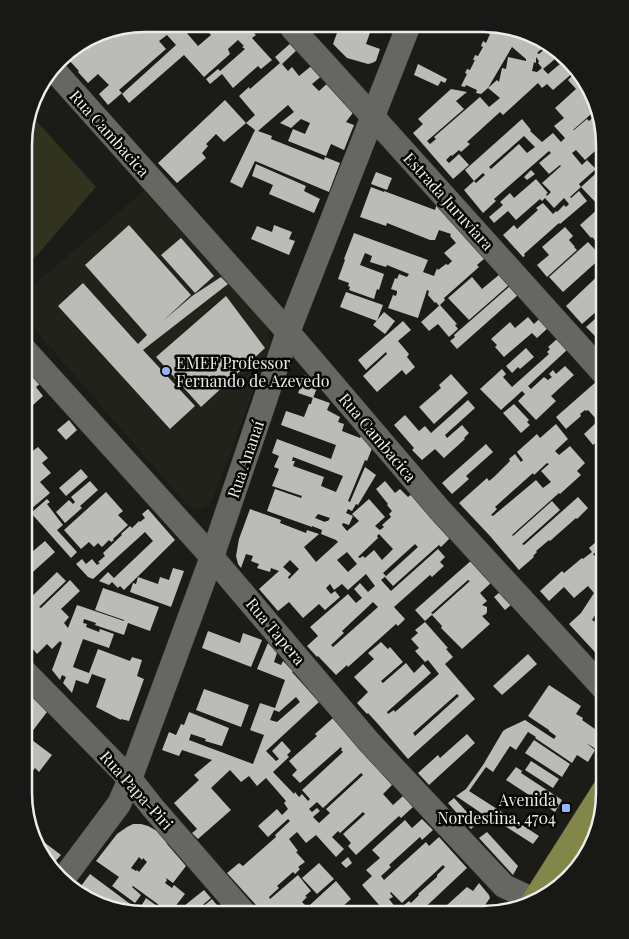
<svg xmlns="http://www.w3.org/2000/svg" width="629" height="939" viewBox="0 0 629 939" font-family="'Playfair Display',serif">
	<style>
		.built { fill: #212219 }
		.green { fill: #32331f }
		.building { fill: #bbbcb8; fill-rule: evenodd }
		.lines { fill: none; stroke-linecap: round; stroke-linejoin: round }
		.minor-casing { stroke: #343432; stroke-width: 25 }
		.major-casing { stroke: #343432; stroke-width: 29 }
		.minor { stroke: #666662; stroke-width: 24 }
		.major { stroke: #838649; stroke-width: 28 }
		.poi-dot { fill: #92b7fd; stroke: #060605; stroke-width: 2 }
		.labels { text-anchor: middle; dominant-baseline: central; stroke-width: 5; stroke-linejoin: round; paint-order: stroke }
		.street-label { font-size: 16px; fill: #ececea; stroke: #060605 }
		.poi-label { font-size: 16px; fill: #ececea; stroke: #060605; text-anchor: start }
		.rim { fill: none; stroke: #ececea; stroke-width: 2.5 }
	</style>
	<rect width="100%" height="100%" fill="#1b1b18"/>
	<path class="built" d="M144,191L267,327L271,344L214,496L209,504L203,508L195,509L188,506L25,318V292Z"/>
	<path class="green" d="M30,114L96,187L25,269V129Z"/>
	<g class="building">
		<path d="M492,26H507L547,44L537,53L539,54L549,45L558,49L565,58L559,64L555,59L543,69L548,74L566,59L575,71L553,90L547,84L542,88L538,83L503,115L500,112L467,142L470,144L461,152L459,150L452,156L451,155L446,160L449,163L459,154L469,165L453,179L413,133L423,124L418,119L451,89L467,92L456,101L464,109L427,141L430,144L436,139L434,137L480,97L489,107L500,98L488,88L481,94L476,93L477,90L466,85L465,87L461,86L467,74L465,73L467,69L470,70L475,60H473L475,55L478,56L483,47L481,46L483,41L486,43L490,34L488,33L490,28L506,35L507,33ZM512,47L526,59V61L508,57L506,69L502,68L499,82L497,80L488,88ZM536,57L539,61L538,63L542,68L537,72L532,71L534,62L536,63Z"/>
		<path d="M372,27L366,44L380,49L376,61L372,63L368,64L347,58L333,44L337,33L335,32L336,28Z"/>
		<path d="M189,29L186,32L198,46L211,35L206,29H250L256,35L252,38L272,60L261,69L258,66L233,88L222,74L210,84L206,79L218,69L220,71L245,49L242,47L244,46L238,40L228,49L230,54L204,77L184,55L129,103L122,94L176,45L167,35L159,41L166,49L119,90L122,93L108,105L99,94L109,85L98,74L88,83L78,72L79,71L67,58L76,50L78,52L99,35L106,30Z"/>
		<path d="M292,42L298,49L282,64L288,71L292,67L299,76L315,63L324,74L312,84L319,91L330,81L355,110L346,122L354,125L344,150L331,144L326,156L288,141L293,129L305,134L310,123L301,119L291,128L280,123L294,112L288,105L258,131L272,136L271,139L324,160L325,157L340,163L329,192L255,161L242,188L230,182L255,130L246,123L255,115L239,96L249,87L250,89L280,63L275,57Z"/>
		<path d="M418,64L447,79L445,83L441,81L438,86L414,75Z"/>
		<path d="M576,72L596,99L598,108L573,130H574L587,119L589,121L599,112L605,145L603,144L585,160L576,150L572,153L582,165L587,160L596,169L579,184L581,187L570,197L571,198L579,191L587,201L560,224L559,223L524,254L525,256L523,257L503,235L514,225L517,229L538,210L536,208L543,203L553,214L556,211L557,212L564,205L566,207L569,204L564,198L554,208L545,198L542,201L540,199L516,220L508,211L494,223L489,217L503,205L500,202L510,193L514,198L536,179L548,193L546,194L547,196L551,192L542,183L561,166L560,165L549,174L539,163L551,153L549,151L494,199L496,201L483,213L464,190L474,181L476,183L485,175L483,173L474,181L465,170L522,119L531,130L530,131L542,142L553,133L561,142L565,138L554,126L564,118L555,108L576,89L568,80ZM524,136L535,147L527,153L519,144L491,169L489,167Z"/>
		<path d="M225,100L246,123L224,142L216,134L206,144L208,146L202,153L206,158L177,183L158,163Z"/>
		<path d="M256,164L306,186L304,191L320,199L314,213L269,194L273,185L252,176Z"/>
		<path d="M605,165V184L604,185L605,186V239L603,236L597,242L592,237L591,238L580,225L600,207L581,187Z"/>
		<path d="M531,170L535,174L527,180L524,177Z"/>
		<path d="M376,172L392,178L387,190L371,184Z"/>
		<path d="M371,187L384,192V191L435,210L437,203L485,258L477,265L479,267L444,298L445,300L439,306L436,302L435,303L428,295L429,291L427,290L418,318L388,308L393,295L396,296L397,293V291L391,289L395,278L397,279L399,274L407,277L409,274L387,265L386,267L370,262L372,256L365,253L360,265L384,274L379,290L377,289L374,299L349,290L350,287L348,286L349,283L338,279L345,260L344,259L354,233L428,260L423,272L434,276L437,268L438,270L446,264L448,265L452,261L444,253L456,243L450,236L451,234L439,230L435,240H430L387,223L386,226L360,217Z"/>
		<path d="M129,225L191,295L163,321L192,296L221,277L228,284L143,350L195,406L170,429L58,306L83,283L138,344L147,335L85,265Z"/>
		<path d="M274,225L292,232L289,239L295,241L289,255L251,239L257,226L272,232Z"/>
		<path d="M565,227L573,236L569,240L575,247H574L577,250L547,277L537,265L549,255L542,247Z"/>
		<path d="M181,238L214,276L195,293L161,255Z"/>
		<path d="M588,242L602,257L563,292L549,277Z"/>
		<path d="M605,269V304L582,324L566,306Z"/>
		<path d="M500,274L509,285L469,320L448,298L472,277L482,289Z"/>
		<path d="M510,286L518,295L457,349L450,341L455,337L454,335Z"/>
		<path d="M346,292L383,305L377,321L340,307Z"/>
		<path d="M226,296L265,348L201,407L156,357Z"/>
		<path d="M440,305L457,324L455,325L458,329L449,337L438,324L429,331L421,322Z"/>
		<path d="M605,310V329L596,337L586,327Z"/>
		<path d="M384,312L395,321L385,334L373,325Z"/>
		<path d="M528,317L534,324L539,319L548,328L537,338L532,333L504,357L495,347L497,345L491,339L510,322L515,328Z"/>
		<path d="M403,321L411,330L398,341L409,354L407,357L415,367L406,375L402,370L377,392L363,376L387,354L386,352L366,370L358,360Z"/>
		<path d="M605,330V348L596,338Z"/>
		<path d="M557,339L567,350L528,386L531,389L544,377L548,380L552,377L549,374L553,370L556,374L565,366L574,375L551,396L556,401L536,420L518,401L525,394L522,391L501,410L480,389L502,369L506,374L503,377L512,387L549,354L547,352L550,349L548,347Z"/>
		<path d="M526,348L534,357L520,369L518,367L512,373L506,366Z"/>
		<path d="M24,368L40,384L36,387L43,396L33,405L25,397L27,396L26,395L24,396Z"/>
		<path d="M451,374L468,393L434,424L419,407L441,388L439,385Z"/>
		<path d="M305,375L317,388L313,398L298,393Z"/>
		<path d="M597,381L605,390V435L593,445L584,434L598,421L588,410L586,411L585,410L580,414L581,416L566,429L556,417Z"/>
		<path d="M313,397L330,403L327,410L340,417L338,422L344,424L342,431L360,438L362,434L373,446L367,461L365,460L348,501L350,502L365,467L376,475L358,505L356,504L352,511L348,509L346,513L353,516L349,525L343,523L342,525L347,531L359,521L352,514L369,499L385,517L375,526L380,530L384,527L382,525L391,517L389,514L392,511L387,505L388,504L376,489L385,481L395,493L400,489L408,497L413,493L452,536L441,547L439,545L393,586L385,577L418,547L415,544L383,573L386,576L381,580L391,591L438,549L445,557L440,562L444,566L432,577L430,575L394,607L405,619L398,626L396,624L348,667L347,665L336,675L318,656L317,657L307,646L318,636L310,627L348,594L356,603L362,598L354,589L360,583L368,592L375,586L366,574L348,590L342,584L334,590L330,584L326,588L331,594L335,591L340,597L325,610L319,604L303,618L289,602L278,611L259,589L279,571L271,568L270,572L257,568L259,564L251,561L253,556L246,554L241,568L238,564L236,556L239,539L250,509L281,520L280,523L306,533L307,530L319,534L304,547L316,562L338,542L336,540L321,534L322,530L312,526V527L267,511L275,489L301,498L302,496L272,486L279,469L274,467L279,456L272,453L277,439L331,459L336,445L281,425L286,411L304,417L309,404H311ZM293,457L343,476L336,492L321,486L324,477L293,466L295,461H292ZM318,514L330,518L328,521H326L325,522L315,518ZM379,534L393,549L382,560L374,550L365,558L363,556L360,558L358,557L378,538L377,536ZM347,552L357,564L348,572L337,560ZM290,560L299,569L289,579L288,577L291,574L283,567ZM373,602L378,607L333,647L331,645L344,633L342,631Z"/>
		<path d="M468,400L475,408L445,435L447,438L462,425L469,433L464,438L465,439L444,458L435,449L422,460L412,450L414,448L394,425L405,415L419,431L425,426L431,433Z"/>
		<path d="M514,404L529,420L527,422L530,425L521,433L503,413Z"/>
		<path d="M69,420L77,430L66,440L57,430Z"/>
		<path d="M556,424L568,439L555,451L559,455L570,446L585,463L577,471L581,475L560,494L559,493L512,535L513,536L552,501L560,510L522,544L524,545L578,497L588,508L577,519L576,518L550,541L549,540L536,551L537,552L533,556L534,557L519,570L490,536L459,503L487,478L489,481L494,477L510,461L509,459L515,454L521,462L523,460L517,452L537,434L540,438ZM547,463L549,464L541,471L551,482L543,488L536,480L493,516L491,515L497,509L495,507L533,473L534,475Z"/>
		<path d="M24,440L29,446L26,449L30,453L38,447L48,458L42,463L51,473L40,482L50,493L31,509L24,502Z"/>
		<path d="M486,444L493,452L466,476L469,479L452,494L442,483Z"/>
		<path d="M81,469L88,477L66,496L59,488Z"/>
		<path d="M90,481L98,490L80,506L82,508L65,523L56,512L69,500L73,504L75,502L71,497Z"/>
		<path d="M106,492L123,511L118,515L128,525L113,539L114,540L111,542L109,540L102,547L98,543L94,547L89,542L81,549L64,530Z"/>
		<path d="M605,498V528L598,520L604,515L596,506Z"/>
		<path d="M47,499L50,502L47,504L63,525L57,530L77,552L71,558L31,513Z"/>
		<path d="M148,509L175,540L124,590L120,586L118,588L112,582L109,585L99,581L108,572L114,578L153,541L145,532L93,579L88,577L76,564L82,559L86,564L92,559L97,565L100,563L98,562L105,556L103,553L122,535L121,534L130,526L132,528L139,521L140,522L145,518L142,514Z"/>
		<path d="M605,534V560L597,551L593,554L605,567V576L597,588L605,593V599L592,620L605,628V663L569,624L581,613L594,593L588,586L574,598L564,587L549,601L540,591L562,571L564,573L582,558L583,559L592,552L589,548Z"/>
		<path d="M45,541L55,552L24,580V543L32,552Z"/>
		<path d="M473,559L492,582L480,593L487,601L482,605L487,607V612L486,614L482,616L490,624L462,649L441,628L442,626L432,615L470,581L468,580L431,613L433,614L425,621L415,610Z"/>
		<path d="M173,568L184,571L171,607L130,592L133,583L136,584L138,577L158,584L160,577L169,580Z"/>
		<path d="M57,572L66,581L39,607L41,608L70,580L80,591L61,609L69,617L64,623L68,628L77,605L124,621V620L95,610L103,588L159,607L150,631L128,623L124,635L95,625L96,623L84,619L83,623L87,624L86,627L99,632L100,629L114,634L109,648L83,639L73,667L89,673L98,649L130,661L132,657L142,660L137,676L144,679L129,721L121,719V720L96,707L106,679L92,674L88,684L76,680L72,693L63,683L66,677L62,675L60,680L52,670L62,643L60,641L52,649L47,644L37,654L27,642L26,643L24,641V604Z"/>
		<path d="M500,592L511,605L505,610L494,597Z"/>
		<path d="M425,622L448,648L446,649L453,657L445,664L475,699L408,759L378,724L368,713L367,714L357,703L368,692L354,677L374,659L368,653L381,642L388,649L390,647L403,662L381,681L383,683L406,663L414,673L423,664L431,673L387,712L388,714L394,710L395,712L439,674L428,660L425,662L415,651L419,648L411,639L418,633L415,630ZM457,694L459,696L415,736L413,733Z"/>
		<path d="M208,631L240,643L243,633L262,640L251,667L202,648Z"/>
		<path d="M268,643L277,653L274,662L281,665L283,661L291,669L294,670L292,672L319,702L266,751L276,761L279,759L272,751L282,741L291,751L287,755L289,757L273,772L294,794L295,792L299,797L302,794L308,801L310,799L302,790L343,752L341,750L342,749L341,747L300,783L292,775L297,770L289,761L317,736L315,734L333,718L392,785L383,794L393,805L403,796L413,807L401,818L399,816L356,855L348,846L351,843L343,834L365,814L363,812L340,833L338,831L332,837L344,849L336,857L316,835L306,843L297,832L289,839L298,851L296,852L305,862L298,867L300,869L295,874L293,872L277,886L279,888L269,897L270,899L298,875L311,891L305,896L307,897L302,902L305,905L294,915H265L227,873L239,863L243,866L276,837L275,835L290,821L288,819L268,837L258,826L277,809L282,815L288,809L284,803L286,801L266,778L257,786L249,776L241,782L230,770L211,788L231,810L198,839L192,833L197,829L174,803L199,780L194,775L212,760L182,750L179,756L162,750L169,732L176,735L181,724L184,725L189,712L229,728L222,746L205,741L206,739L191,734L189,740L253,764L264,735L250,730L260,703L275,708L285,680L257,669ZM296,697L300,702L277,722L270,720L274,710L279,712ZM361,773L363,775L326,809L330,813L319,823L313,817L320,811L317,808L312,812L309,809L317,802L323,808Z"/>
		<path d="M528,654L537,664L502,695L493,686Z"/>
		<path d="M549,685L581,706L576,714L583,718L582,720L605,736L596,749L586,743L595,750L588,762L577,755L572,763L535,738L536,737L528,732L516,750L510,746L493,772L486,767L469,791L539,836L533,844L494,819L493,821L456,796L466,789L483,765L503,731L506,729L525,720L554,739L556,736L549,731V730L528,716Z"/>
		<path d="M28,688L47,712L28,737L52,755L39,772L35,768L24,783V694Z"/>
		<path d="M204,689L249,705L241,727L196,710Z"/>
		<path d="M467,734L475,743L429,785L418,773L438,755L440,758Z"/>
		<path d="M534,740L570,764L562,777L525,753Z"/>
		<path d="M531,761L559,779L553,788L525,770Z"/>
		<path d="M516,767L522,771L521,773L562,800L555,812L506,780Z"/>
		<path d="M454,798L477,823L471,829L448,803Z"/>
		<path d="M422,819L433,830L422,840L420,837L389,865L391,867L381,876L384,880L426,842L429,846L439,837L467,868L417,915H397L403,906L409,901L411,903L419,895L418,894L437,877V875L445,867L443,865L402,903L391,892L390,893L393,897L389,899L396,908L385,912L362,885L372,876L366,870L380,858L372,850L405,820L412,828Z"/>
		<path d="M133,824H141L148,826L159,832L167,843V844L186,866L173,883L166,878V879L167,880L165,883L172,888L174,885L185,894L170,913L133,886L132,887L141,895L135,903L112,886L119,877L96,861L117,834L127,827ZM139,857L142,860L143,858L147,862L139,872L137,870L136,871L131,868Z"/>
		<path d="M487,832L518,866L513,875L479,838Z"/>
		<path d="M32,833L61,855L52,865L33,840Z"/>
		<path d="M348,857L352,863L346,868L341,863Z"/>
		<path d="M319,863L334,879L317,894L302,878Z"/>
		<path d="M90,874L137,909L133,914L131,912L130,914L111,906L92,892L91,894L81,886Z"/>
		<path d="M336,881L351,899L333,915H299Z"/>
		<path d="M479,883L489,895L490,898L481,911L487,915H436L467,887L473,891Z"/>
		<path d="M204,890L211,898L192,914H174Z"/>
		<path d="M146,898L168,914H154L150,911L148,914L140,908Z"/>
		<path d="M212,899L225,915L194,914Z"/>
	</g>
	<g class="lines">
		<defs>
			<g id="minor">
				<path d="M292,28L373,117L605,375"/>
				<path d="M53,69L288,332L439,509L605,690"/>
				<path d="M24,349L212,557L369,742L504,886L536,901"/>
				<path d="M24,671L130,779L153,808L246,915"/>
				<path d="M63,879L119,804L130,779L212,557L288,332L408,27"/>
			</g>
			<path id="major" d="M536,901L605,792"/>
		</defs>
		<use href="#minor" class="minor-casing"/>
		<use href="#major" class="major-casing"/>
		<use href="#minor" class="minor"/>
		<use href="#major" class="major"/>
	</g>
	<g class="poi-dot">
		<circle cx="166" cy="371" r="5"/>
		<rect x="561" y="803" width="10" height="10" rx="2.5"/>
	</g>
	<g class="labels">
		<g class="street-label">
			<text transform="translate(110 133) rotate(48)">Rua Cambacica</text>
			<text transform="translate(449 201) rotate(48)">Estrada Juruviara</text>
			<text transform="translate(378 437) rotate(50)">Rua Cambacica</text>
			<text transform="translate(245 459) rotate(-71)">Rua Ananaí</text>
			<text transform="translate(276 631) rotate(50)">Rua Tapera</text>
			<text transform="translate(137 790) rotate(48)">Rua Papa-Piri</text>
		</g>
		<g class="poi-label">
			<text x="176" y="362">EMEF Professor<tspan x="176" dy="18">Fernando de Azevedo</tspan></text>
			<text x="556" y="799" text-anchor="end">Avenida<tspan x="556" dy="18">Nordestina, 4704</tspan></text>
		</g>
	</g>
	<path d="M0 0H629V939H0ZM145 32H483A113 113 0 0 1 596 145V793A113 113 0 0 1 483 906H145A113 113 0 0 1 32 793V145A113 113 0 0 1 145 32Z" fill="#181817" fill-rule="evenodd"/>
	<path class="rim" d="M145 32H483A113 113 0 0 1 596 145V793A113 113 0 0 1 483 906H145A113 113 0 0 1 32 793V145A113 113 0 0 1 145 32Z"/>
</svg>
